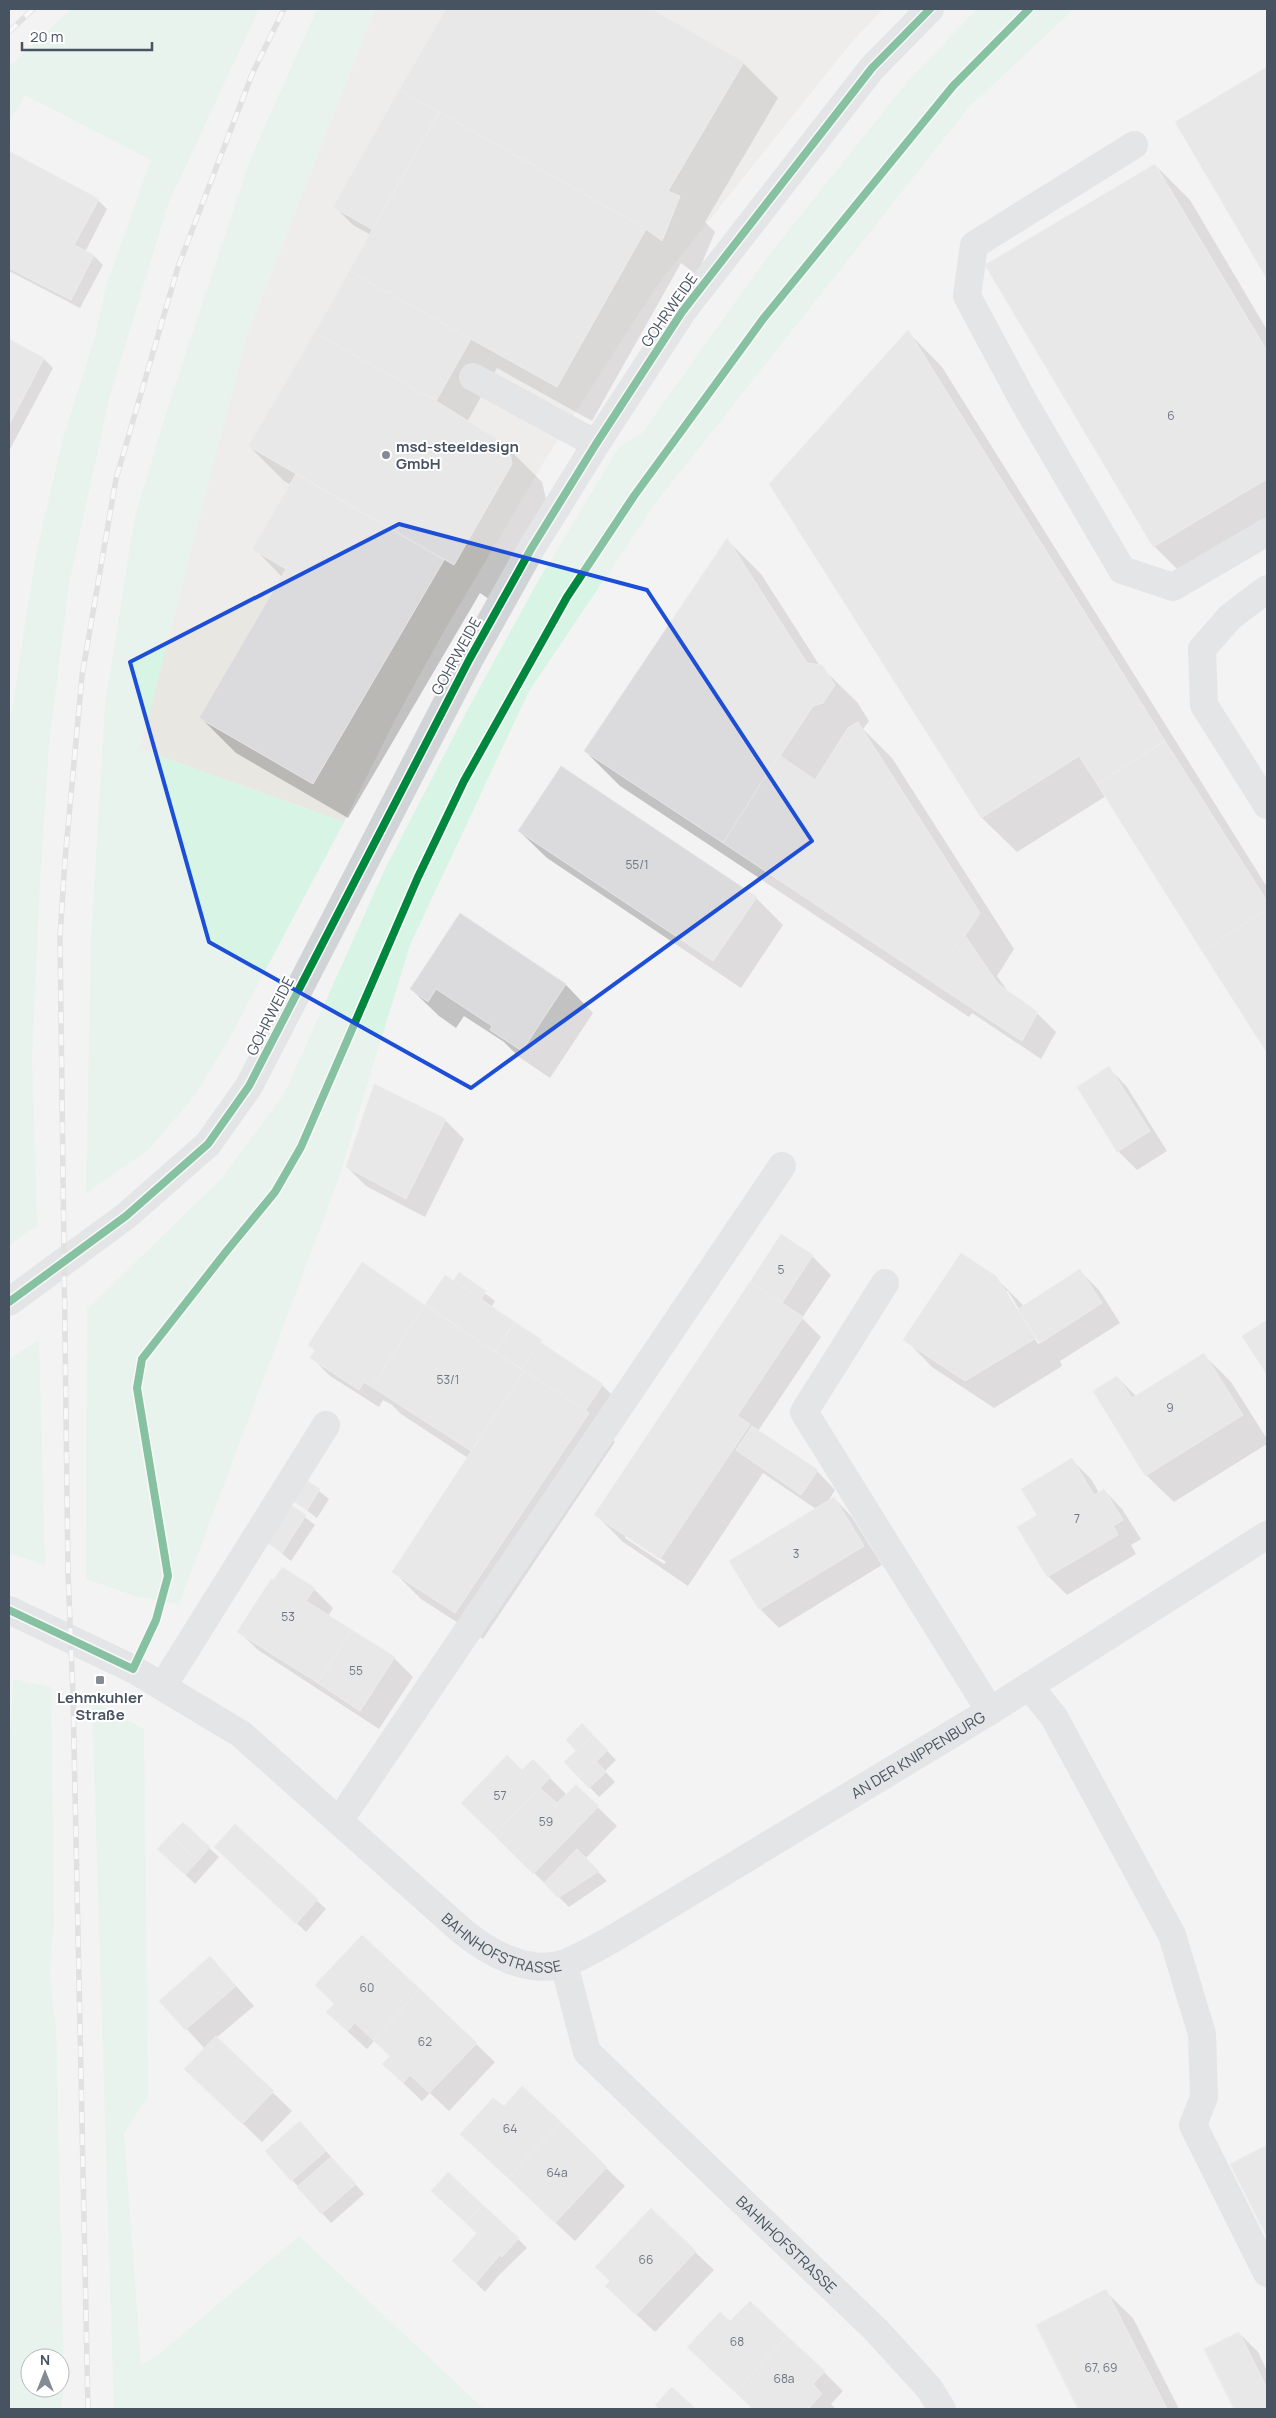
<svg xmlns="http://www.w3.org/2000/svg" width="1276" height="2418" viewBox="0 0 1276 2418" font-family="Manrope,sans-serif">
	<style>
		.commercial { fill: #e8e7e2 }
		.green { fill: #d7f4e5; fill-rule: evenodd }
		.shadow { fill: #0003; fill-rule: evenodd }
		.building { fill: #dbdbdd; stroke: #e5e5e6 }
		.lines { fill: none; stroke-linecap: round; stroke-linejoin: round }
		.minor { stroke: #d1d4d7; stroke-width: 28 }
		.rail-casing { stroke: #caccce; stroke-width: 5.5 }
		.rail { stroke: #fff; stroke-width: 4; stroke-dasharray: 11; stroke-linecap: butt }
		.cycleway-casing { stroke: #fff; stroke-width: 11 }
		.cycleway { stroke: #00873e; stroke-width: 8 }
		.marked { fill: none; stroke: #1d4ed8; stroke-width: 4; stroke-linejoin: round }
		.poi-dot { fill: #848b95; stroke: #fff; stroke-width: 2 }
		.labels { text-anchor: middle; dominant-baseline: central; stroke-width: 4; stroke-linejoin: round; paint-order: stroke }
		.number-label { font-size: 12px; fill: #6e7682 }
		.street-label { font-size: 15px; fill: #485362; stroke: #fff }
		.poi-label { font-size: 15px; font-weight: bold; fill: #485362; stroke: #fff; text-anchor: start }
	</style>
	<rect width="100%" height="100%" fill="#f4f3f3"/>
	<path class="commercial" d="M375,9H883L851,43L656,287L550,452L443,633L395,720L344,822L140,749L180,554L247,335Z"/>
	<g class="green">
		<path d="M71,9H259L168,204L109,399L69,583L49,745L40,881L32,1057L37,1225L9,1246V729L36,554L63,438L95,337L106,286L151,160L25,95L9,122V67Z"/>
		<path d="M317,9H375L247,335L140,749L344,822L229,1039L195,1095L149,1149L86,1193L91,941L105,705L135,516L168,407L250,160Z"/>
		<path d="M977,9H1074L969,107L657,501L529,691L410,945L338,1180L179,1604L135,1596L86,1579L87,1309L222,1178L285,1092L385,869L469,707L537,583L619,447L642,433L766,259L908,81Z"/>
		<path d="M39,1340L45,1565L9,1553V1359Z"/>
		<path d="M13,1679L51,1687L54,1925C49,1960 49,1990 56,2025L64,2388L61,2409H9V1763ZM30,2358H60V2388H30Z"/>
		<path d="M92,1701L144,1729L148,2096L124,2133L141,2365L159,2354L299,2236L484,2409H114Z"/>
	</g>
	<g class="shadow">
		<path d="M447,9H649L743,63L778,98L705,222L715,232L697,275L681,263L592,421L497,368L467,422L507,447L542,482L546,499L489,599L480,593L348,818L236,753L201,718L283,578L254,548L291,485L284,481L249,446L371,235L353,225L334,206Z"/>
		<path d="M1267,69V276L1177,122Z"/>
		<path d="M9,153L98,200L107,209L85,252L94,256L103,265L80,308L9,271Z"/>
		<path d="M1155,165L1190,200L1267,330V534L1189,581L1154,546Z"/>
		<path d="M908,332L942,367L1267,887V1051L1106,796L1017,852L982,818L771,484Z"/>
		<path d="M9,340L44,359L53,368L9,451Z"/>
		<path d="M727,540L761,574L820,666L857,702L869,721L863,729L892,758L1014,949L997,976L1009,993L1037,1013L1056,1032L1041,1059L972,1013L969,1017L620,786L585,751Z"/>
		<path d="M519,831L756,898L783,925L741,988L547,858Z"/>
		<path d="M461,915L566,985L593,1013L550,1078L519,1057L504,1042L464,1016L456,1028L439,1016L411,989Z"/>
		<path d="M1109,1068L1127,1087L1167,1151L1137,1170L1118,1151Z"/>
		<path d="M445,1120L464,1139L425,1217L366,1186L347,1167Z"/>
		<path d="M782,1236L812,1256L831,1275L802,1318L821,1337L758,1431L817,1471L835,1490L827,1503L834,1498L852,1517L882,1565L779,1628L760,1609L816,1509L763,1473L688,1586L623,1542L596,1515ZM625,1534L666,1562L664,1564L625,1538Z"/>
		<path d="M1080,1271L1099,1290L1120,1323L1060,1361L1062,1366L994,1408L932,1367L905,1339L995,1277L1025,1307ZM1005,1291H1008L1040,1343L1038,1344Z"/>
		<path d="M459,1274L495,1301L491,1308L602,1385L621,1404L604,1430L615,1442L483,1639L421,1599L393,1571L468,1458L401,1414L392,1405L383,1400L379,1407L330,1376L311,1357L315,1351L309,1344L426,1306L453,1282Z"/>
		<path d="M1267,1322V1373L1244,1336Z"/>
		<path d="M1204,1355L1231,1382L1267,1439V1444L1174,1502L1146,1475L1117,1377L1137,1397Z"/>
		<path d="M1072,1460L1091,1479L1099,1493L1104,1490L1122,1509L1141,1539L1131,1545L1136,1554L1067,1595L1048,1576L1039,1515Z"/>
		<path d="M305,1480L329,1499L317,1518L293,1500Z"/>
		<path d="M288,1504L315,1525L291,1561L265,1540Z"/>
		<path d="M314,1589L333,1608L328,1616L394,1658L413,1677L379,1729L258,1650L239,1632Z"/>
		<path d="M582,1725L616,1760L605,1771L615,1782L599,1797L566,1762L578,1751Z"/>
		<path d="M533,1761L567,1795L576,1786L617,1826L585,1859L607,1881L569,1907L481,1821Z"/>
		<path d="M183,1823L219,1857L195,1884L168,1858Z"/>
		<path d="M235,1826L326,1909L306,1932L225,1856Z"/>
		<path d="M210,1957L254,2006L216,2038L292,2111L262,2142L205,2087V2049L161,2001Z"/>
		<path d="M335,2004L476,2044L495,2062L449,2111L430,2093L422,2101L402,2082L391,2056L374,2041L367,2049L346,2030Z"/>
		<path d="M309,2132L364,2194L331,2223L267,2152Z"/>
		<path d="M461,2134L606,2168L625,2186L575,2241Z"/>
		<path d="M1267,2148V2234L1232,2165Z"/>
		<path d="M651,2210L714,2270L655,2332L626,2305Z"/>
		<path d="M518,2239L527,2248L498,2276L485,2292L454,2261Z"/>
		<path d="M1105,2291L1133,2318L1179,2409H1080L1037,2325Z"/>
		<path d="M730,2323L824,2372L843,2391L831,2404L836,2409H753L707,2366Z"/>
		<path d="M1239,2333L1258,2352L1267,2371V2409H1236L1206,2350Z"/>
	</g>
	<g class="building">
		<path d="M446,9H652L744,62L668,191L680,196L662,241L646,229L399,90Z"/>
		<path d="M1267,67V279L1175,122Z"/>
		<path d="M399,90L439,112L373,230L333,207Z"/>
		<path d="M439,112L646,229L557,387L349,271Z"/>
		<path d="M9,151L99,199L74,245L94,255L71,300L9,268Z"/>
		<path d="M1155,164L1267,351V479L1153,547L985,265Z"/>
		<path d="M349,271L471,339L436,401L315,333Z"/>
		<path d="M908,330L1165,741L1097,784L1079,756L981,818L769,484Z"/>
		<path d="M315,333L436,401L508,446L512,464L454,565L248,446Z"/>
		<path d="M9,339L44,358L9,425Z"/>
		<path d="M296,474L444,560L313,784L199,718L286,569L252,549Z"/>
		<path d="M727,538L807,663L822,665L835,685L823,703L813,706L723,843L584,751Z"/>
		<path d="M858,722L980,913L934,983L723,843L779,755L815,780L848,728Z"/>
		<path d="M1165,741L1267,901V909L1202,951L1097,784Z"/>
		<path d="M561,766L757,897L713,961L518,831Z"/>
		<path d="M1267,909V1053L1202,951Z"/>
		<path d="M460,913L566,984L522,1051L490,1030L492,1026L436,989L428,1002L410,989Z"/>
		<path d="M966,937L998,984L1038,1012L1022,1041L935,984Z"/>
		<path d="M1109,1066L1150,1131L1117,1152L1077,1087Z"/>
		<path d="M374,1084L446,1119L406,1199L346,1167Z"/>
		<path d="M781,1234L813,1255L782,1303L750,1282Z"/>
		<path d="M961,1253L996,1276L1036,1338L965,1381L903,1340Z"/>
		<path d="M362,1262L425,1305L372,1387L364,1382L359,1390L310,1358L315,1350L308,1345Z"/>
		<path d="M1080,1269L1102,1303L1040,1343L1018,1309Z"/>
		<path d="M459,1272L486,1291L481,1300L453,1281Z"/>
		<path d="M445,1275L515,1322L495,1352L425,1305Z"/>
		<path d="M750,1282L803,1317L737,1416L684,1380Z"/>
		<path d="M425,1305L524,1371L471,1451L372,1387Z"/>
		<path d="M1267,1320V1375L1242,1336Z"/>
		<path d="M515,1322L542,1340L522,1369L495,1352Z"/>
		<path d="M540,1342L603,1384L585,1411L522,1369Z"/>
		<path d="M1204,1353L1243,1415L1145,1476L1093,1391L1117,1376L1132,1398Z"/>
		<path d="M524,1371L589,1413L455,1613L392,1572Z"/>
		<path d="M684,1380L750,1424L660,1559L594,1515Z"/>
		<path d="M752,1426L818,1470L801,1495L736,1450Z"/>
		<path d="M1072,1458L1094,1495L1104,1489L1123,1520L1113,1526L1118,1535L1047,1577L1017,1527L1037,1515L1021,1489Z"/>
		<path d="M305,1479L320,1489L307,1510L291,1500Z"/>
		<path d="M834,1497L864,1546L759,1610L729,1561Z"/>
		<path d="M288,1503L306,1515L282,1553L263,1540Z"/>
		<path d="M282,1567L315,1588L306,1601L352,1630L318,1683L237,1632L271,1579L274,1580Z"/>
		<path d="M352,1630L395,1657L360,1711L318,1683Z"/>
		<path d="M582,1723L593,1735L576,1751L566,1740Z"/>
		<path d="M593,1735L608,1750L579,1778L564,1762Z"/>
		<path d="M507,1755L522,1770L533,1759L551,1777L494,1835L461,1803Z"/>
		<path d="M596,1761L606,1772L589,1788L579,1778Z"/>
		<path d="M576,1785L599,1806L533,1874L494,1835L540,1788L557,1803Z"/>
		<path d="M183,1822L210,1847L198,1861L170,1835Z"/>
		<path d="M235,1824L318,1899L296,1924L214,1847Z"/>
		<path d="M170,1835L198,1861L185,1875L157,1849Z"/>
		<path d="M577,1849L599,1871L558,1898L544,1883Z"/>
		<path d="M362,1935L420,1989L373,2040L355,2023L347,2031L326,2012L334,2004L315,1985Z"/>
		<path d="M210,1956L236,1986L185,2030L159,2001Z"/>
		<path d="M420,1989L477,2043L429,2093L410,2075L403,2083L382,2064L390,2056L373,2040Z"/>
		<path d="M216,2036L274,2091L242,2124L184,2069Z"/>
		<path d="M522,2086L561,2122L508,2178L460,2134L493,2098L504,2106Z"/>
		<path d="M300,2121L326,2151L291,2181L265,2151Z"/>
		<path d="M561,2122L607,2167L555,2223L508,2178Z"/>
		<path d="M1267,2145V2237L1230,2164Z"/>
		<path d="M331,2157L356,2184L321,2214L297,2187Z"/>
		<path d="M448,2172L483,2205L466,2223L431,2191Z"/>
		<path d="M483,2205L519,2238L502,2257L466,2223Z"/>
		<path d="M651,2208L696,2251L636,2315L605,2286L610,2281L595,2267Z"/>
		<path d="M477,2233L500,2255L476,2283L452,2261Z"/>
		<path d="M1106,2289L1167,2409H1078L1036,2325Z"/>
		<path d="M750,2301L787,2336L735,2392L687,2347L720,2312L730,2321Z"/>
		<path d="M1239,2332L1267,2388V2409H1234L1204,2349Z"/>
		<path d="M787,2336L825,2371L813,2384L822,2394L808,2409H753L735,2392Z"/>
		<path d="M672,2387L696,2409H659L655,2405Z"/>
	</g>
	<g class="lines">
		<g class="minor">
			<path d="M1134,145L974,245L967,296L1025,404L1122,570L1173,587L1267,532"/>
			<path d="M473,377L596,444"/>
			<path d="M1267,589L1230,617L1202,649L1204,705L1267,805"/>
			<path d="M885,1283L804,1412L990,1711"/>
			<path d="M9,1302L126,1216L208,1144L249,1086L469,660L531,549L596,444L682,312L872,68L930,9"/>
			<path id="s1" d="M9,1610L133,1669L241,1734L462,1931C489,1953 529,1976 566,1963C581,1957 596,1948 611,1940L990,1711L1267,1535"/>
			<path d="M163,1686L326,1425"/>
			<path d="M1029,1686L1054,1717L1172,1935L1202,2034L1204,2097L1193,2125L1267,2273"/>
			<path d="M339,1821L782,1166"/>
			<path id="s2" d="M564,1964L587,2052L876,2330L929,2388L942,2409"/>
		</g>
		<defs>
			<g id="rail">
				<path d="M9,32L33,9"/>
				<path d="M88,2409L73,1695L68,1572L60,936L65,860L82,676L116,479L178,267L253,72L284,9"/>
			</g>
		</defs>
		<use href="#rail" class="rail-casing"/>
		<use href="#rail" class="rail"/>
		<defs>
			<g id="cycleway">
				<path d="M9,1302L126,1216L208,1144L249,1086L469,660L531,549L596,444L682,312L872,68L930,9"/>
				<path d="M9,1610L133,1669L156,1620L168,1576L137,1388L142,1359L225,1253L275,1192L301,1147L418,877L464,781L567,597L634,496L763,319L953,86L1029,9"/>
			</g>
		</defs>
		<use href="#cycleway" class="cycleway-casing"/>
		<use href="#cycleway" class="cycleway"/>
	</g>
	<path d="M0 0H1276V2418H0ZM399,524L647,590L812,841L471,1088L209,942L130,662Z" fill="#f4f3f3" fill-opacity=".55" fill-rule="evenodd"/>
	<path class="marked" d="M399,524L647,590L812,841L471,1088L209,942L130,662Z"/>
	<g class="poi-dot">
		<circle cx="386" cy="455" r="5"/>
		<rect x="95" y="1675" width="10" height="10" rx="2.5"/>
	</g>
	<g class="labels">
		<g class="number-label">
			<text x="1171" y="415">6</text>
			<text x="637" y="864">55/1</text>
			<text x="781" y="1269">5</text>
			<text x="448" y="1379">53/1</text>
			<text x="1170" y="1407">9</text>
			<text x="1077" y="1518">7</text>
			<text x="796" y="1553">3</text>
			<text x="288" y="1616">53</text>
			<text x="356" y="1670">55</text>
			<text x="500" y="1795">57</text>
			<text x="546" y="1821">59</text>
			<text x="367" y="1987">60</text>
			<text x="425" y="2041">62</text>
			<text x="510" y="2128">64</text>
			<text x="557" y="2172">64a</text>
			<text x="646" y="2259">66</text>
			<text x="737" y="2341">68</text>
			<text x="1101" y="2367">67, 69</text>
			<text x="784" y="2378">68a</text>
		</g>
		<g class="street-label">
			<text transform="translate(669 310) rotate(-55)">GOHRWEIDE</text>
			<text transform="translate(456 656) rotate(-61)">GOHRWEIDE</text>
			<text transform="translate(270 1016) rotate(-63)">GOHRWEIDE</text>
			<text stroke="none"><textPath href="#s1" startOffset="1082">AN DER KNIPPENBURG</textPath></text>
			<text stroke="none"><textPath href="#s1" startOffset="602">BAHNHOFSTRASSE</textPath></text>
			<text stroke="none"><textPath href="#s2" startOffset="368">BAHNHOFSTRASSE</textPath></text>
		</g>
		<g class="poi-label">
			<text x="396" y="446">msd-steeldesign<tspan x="396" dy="17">GmbH</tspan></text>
			<text x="100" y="1697" text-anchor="middle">Lehmkuhler<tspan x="100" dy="17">Straße</tspan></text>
		</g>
	</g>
	<rect width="1276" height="2418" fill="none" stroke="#485362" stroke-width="20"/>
	<g transform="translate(45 2373)"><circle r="24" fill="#ffffff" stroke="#b6bac0"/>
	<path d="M0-4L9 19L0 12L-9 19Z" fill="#848b95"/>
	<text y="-8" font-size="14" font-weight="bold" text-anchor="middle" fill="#485362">N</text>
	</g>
	<path d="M22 42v8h130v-8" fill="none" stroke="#485362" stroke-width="2.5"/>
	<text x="30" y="42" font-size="15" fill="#485362" stroke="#ffffff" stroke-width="4" paint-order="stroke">20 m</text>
</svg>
